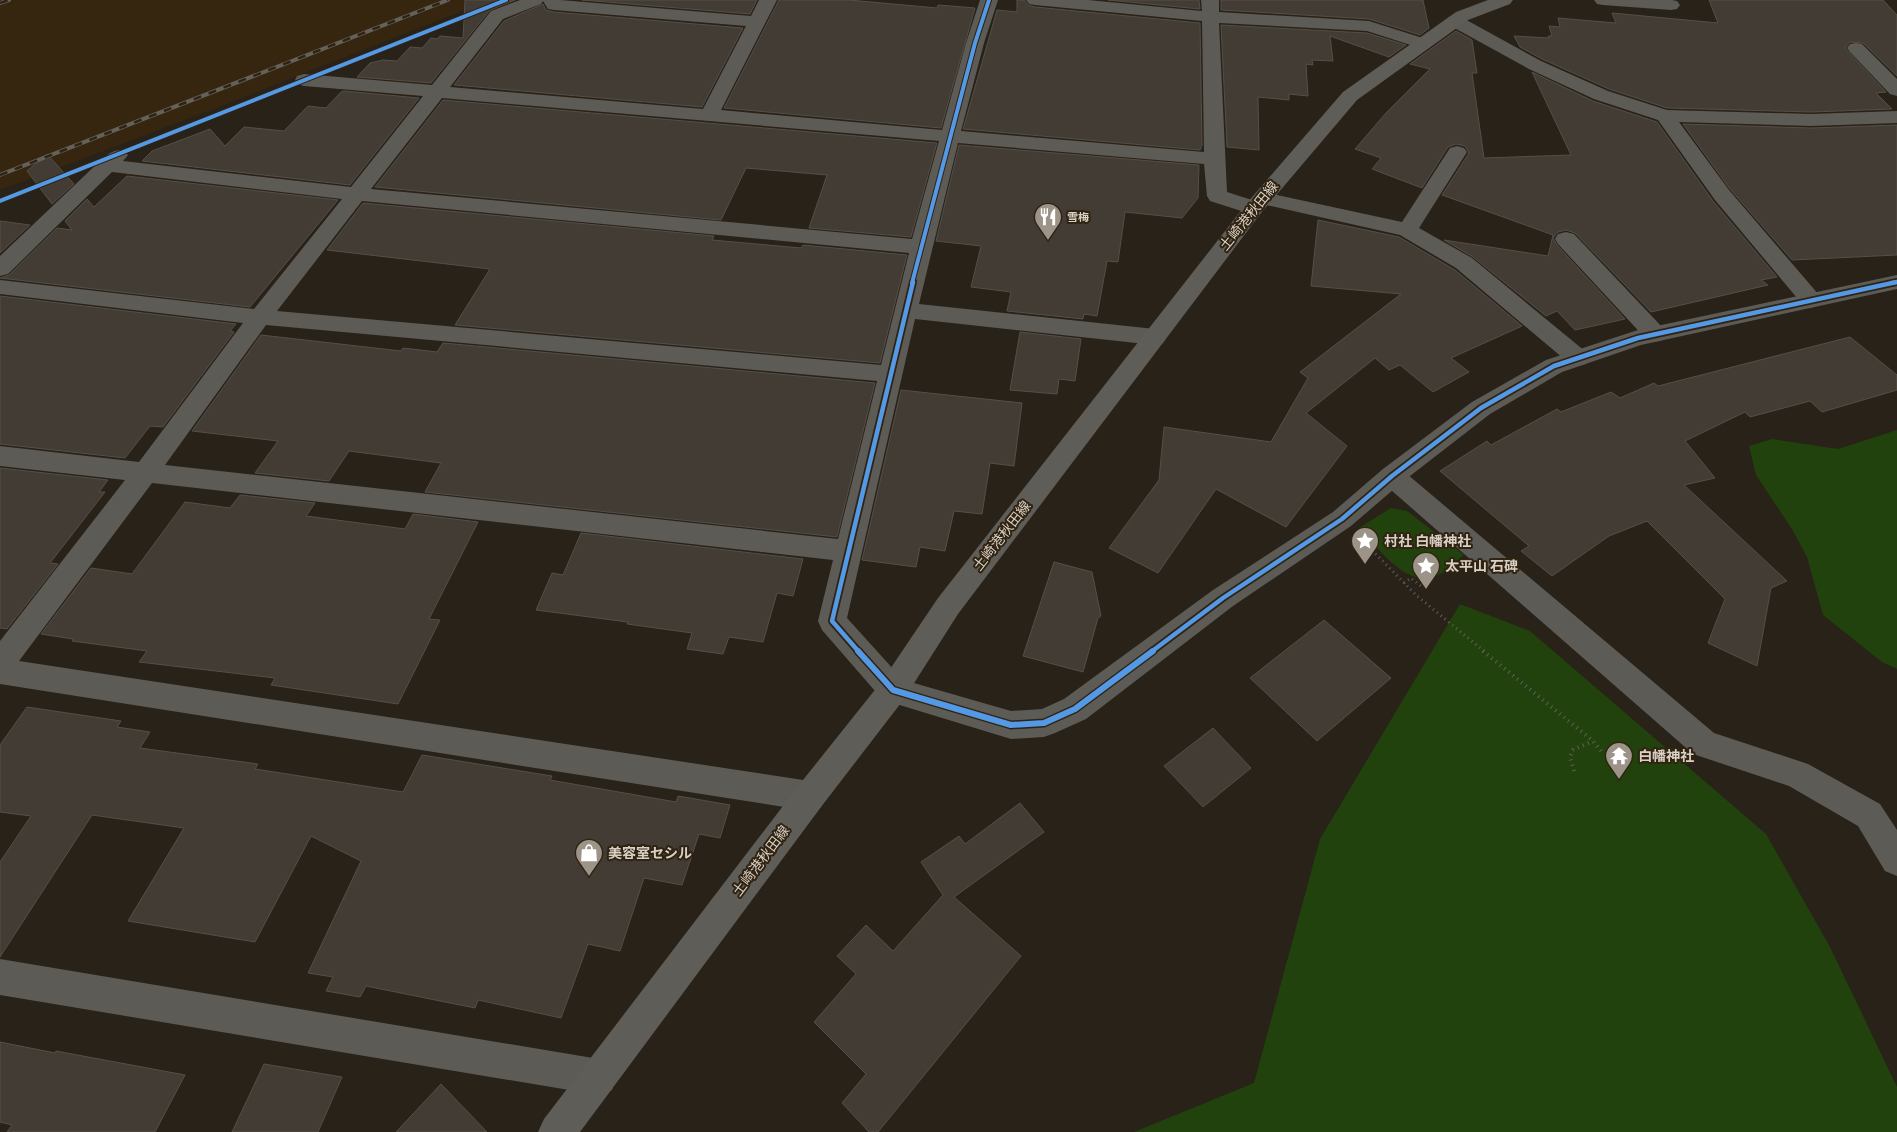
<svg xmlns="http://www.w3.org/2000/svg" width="1897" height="1132" viewBox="0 0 1897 1132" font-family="'Fira Sans Condensed','Noto Sans JP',sans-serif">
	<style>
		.built { fill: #362610 }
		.green { fill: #21420c }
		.building { fill: #423c34; stroke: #564f48 }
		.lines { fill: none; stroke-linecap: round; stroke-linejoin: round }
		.path-far2 { stroke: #625f5a; stroke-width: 2.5; stroke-dasharray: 0.5 2.5; stroke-linecap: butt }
		.path-far1 { stroke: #625f5a; stroke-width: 3; stroke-dasharray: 1 4; stroke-linecap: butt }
		.path { stroke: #625f5a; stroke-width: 4; stroke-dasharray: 1 4.5; stroke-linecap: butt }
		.minor { fill: #5d5b56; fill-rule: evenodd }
		.tertiary { fill: #5d5b56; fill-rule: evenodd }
		.secondary { fill: #5f5d57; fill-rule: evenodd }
		.rail-casing { stroke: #64615b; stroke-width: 4 }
		.rail { stroke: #302312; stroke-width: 2.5; stroke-dasharray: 8; stroke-linecap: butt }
		.cycleway-far2-casing { stroke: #302312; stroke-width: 6 }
		.cycleway-far1-casing { stroke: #302312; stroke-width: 8 }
		.cycleway-casing { stroke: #302312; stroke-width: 9 }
		.cycleway-far2 { stroke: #5399e6; stroke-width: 4 }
		.cycleway-far1 { stroke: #5399e6; stroke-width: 4.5 }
		.cycleway { stroke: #5399e6; stroke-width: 6 }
		.labels { text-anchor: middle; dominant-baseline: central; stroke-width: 4; stroke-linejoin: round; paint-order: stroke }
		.far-poi-label { font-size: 11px; font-weight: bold; fill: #dad1c6; stroke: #302312; text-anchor: start }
		.street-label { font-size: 14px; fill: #dad1c6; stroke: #302312 }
		.poi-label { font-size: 14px; font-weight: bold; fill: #dad1c6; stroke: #302312; text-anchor: start }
	</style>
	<rect width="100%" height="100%" fill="#292219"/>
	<path class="built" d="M0,0H490L211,110L0,190Z"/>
	<g class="green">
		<path d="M1897,430V669L1882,662L1823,615L1807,557L1792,529L1756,475L1749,446L1772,439L1838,449Z"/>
		<path d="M1391,508L1407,511L1464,555C1455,561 1446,572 1436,576C1406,589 1377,546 1359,528Z"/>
		<path d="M1460,604L1530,631L1766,834L1830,947L1897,1087V1132H1134L1254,1083L1320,839Z"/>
	</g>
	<g class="building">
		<path d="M465,0H515L490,10L431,83L357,77L370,63L383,60L397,61L410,47L422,48L431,38L437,39L440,36L463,38Z"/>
		<path d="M582,0H757L750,14Z"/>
		<path d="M779,0H849L937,8L938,5L975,8L941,128L724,108Z"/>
		<path d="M1017,0H1024L1028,5L1035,7L1200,23L1202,145L1200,150L963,129L997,10L1017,12Z"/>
		<path d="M1108,0H1199L1200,9Z"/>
		<path d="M1221,0H1423L1429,28L1420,35L1369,19L1221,10Z"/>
		<path d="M1709,0H1883L1897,15V76L1863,43L1850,42L1845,48L1886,92L1876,93L1892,109L1811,112L1667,108L1609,89L1542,59L1520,47L1514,36L1549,38L1548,36H1552L1549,26L1560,27L1558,18L1616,23L1612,13L1718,23Z"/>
		<path d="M543,4L546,10L554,12L743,28L702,107L454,85L504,21Z"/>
		<path d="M1221,25L1367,33L1406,45L1389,57L1330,36L1333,61L1312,60L1313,65L1306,64L1308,96L1289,94V100L1258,97L1259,150L1227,147Z"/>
		<path d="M1456,31L1472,40L1477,73H1472L1484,158L1571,155L1532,72L1593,101L1657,122L1713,201L1777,277L1761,280L1768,285L1651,312L1575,233L1566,230L1558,232L1553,238L1557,245L1625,319L1575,330L1557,311L1546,316L1473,257L1444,240L1548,256L1553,235L1442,195L1469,153L1465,146L1456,144L1448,147L1422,188L1372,169L1381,158L1355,149L1386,113L1430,69L1410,64Z"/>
		<path d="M344,91L419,98L350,185L142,161L152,151L210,129L225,146L244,127L284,131L308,106L326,108L341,92Z"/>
		<path d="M443,100L937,143L911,237L809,228L827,175L746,168L721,220L375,187Z"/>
		<path d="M1683,124L1811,128L1897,125V255L1792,260L1730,189Z"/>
		<path d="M959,145L1199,165L1198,198L1182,218L1125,212L1118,262L1107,261L1097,316L1084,314L1083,319L1007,311L1011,292L971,287L981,246L936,241Z"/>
		<path d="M47,154L74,184L52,204L27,171Z"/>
		<path d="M127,176L338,200L250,307L0,278L9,275L57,228L72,230L65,221L87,199L94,207Z"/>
		<path d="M363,203L714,236L712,240L801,248L803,245L907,255L880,363L455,325L490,269L327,250Z"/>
		<path d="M1318,220L1399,237L1455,270L1522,326L1451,358L1469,372L1433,392L1400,365L1389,370L1375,358L1306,413L1347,446L1286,527L1216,489L1158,573L1109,548L1159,480L1164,427L1271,442L1308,378L1300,372L1401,294L1311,286Z"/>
		<path d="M0,221L30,225L0,253Z"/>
		<path d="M0,296L236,324L230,331L234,332L163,427L150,426L125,458L0,444Z"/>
		<path d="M1020,332L1081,339L1075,381L1059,379L1057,394L1010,390Z"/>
		<path d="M261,335L401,351L403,348L437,352L443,343L875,383L837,537L425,492L441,463L349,451L329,481L255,473L278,441L192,431Z"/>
		<path d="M1850,337L1897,375V390L1822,412L1810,401L1750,417L1745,412L1685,441L1715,478L1684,485L1787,581L1771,588L1757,666L1708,643L1725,599L1647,521L1609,536L1552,576L1521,551L1529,546L1440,471L1487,441L1491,445L1557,409L1561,412L1611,392L1620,398L1654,383L1658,386Z"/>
		<path d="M901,390L1022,403L1014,466L990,463L982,514L954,511L945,551L920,547L916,567L862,560Z"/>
		<path d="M0,468L108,480L99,492H105L50,563L58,564L7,629L0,628Z"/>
		<path d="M240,495L315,503L306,516L405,529L413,514L478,522L429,619L440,620L398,704L271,685L275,678L139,662L147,651L72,641L73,639L41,634L91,568L132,574L185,502L230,508Z"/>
		<path d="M581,533L803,559L793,596L777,593L763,642L729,637L723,654L687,649L692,633L627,624L628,622L536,610L552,573L563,575Z"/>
		<path d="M1054,562L1092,572L1101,616L1098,618L1083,672L1023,656Z"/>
		<path d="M1324,620L1391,678L1317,741L1250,678Z"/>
		<path d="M27,707L121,721L117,727L150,732L140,748L258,764L255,769L403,792L422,755L552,776L550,780L676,802L678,796L730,805L720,838L699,834L682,885L644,878L620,951L588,944L561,1018L478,1000L475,1008L366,986L360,997L326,991L333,977L308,973L361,861L311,836L255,942L128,921L184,828L92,815L0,957V862L31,816L0,812V745Z"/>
		<path d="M1213,728L1251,768L1203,807L1164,766Z"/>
		<path d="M1020,803L1044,832L954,897L1021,956L878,1132H869L842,1103L866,1074L814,1022L856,974L837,956L866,925L893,951L943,895L921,862L959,836L965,844Z"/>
		<path d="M0,1042L55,1053L56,1051L185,1075L155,1132H7L12,1125L0,1122Z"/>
		<path d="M264,1064L342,1077L318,1132H232Z"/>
		<path d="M441,1084L487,1132H396Z"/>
	</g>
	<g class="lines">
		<g class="path-far2">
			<path d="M368,55L450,22"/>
			<path d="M154,140L276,91"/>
			<path d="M0,201L37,187"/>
		</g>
		<g class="path-far1">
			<path d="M1365,543L1416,595L1485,652"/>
			<path d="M1404,583L1411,578L1422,587"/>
		</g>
		<g class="path">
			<path d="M1483,651L1593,741L1601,751"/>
			<path d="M1574,771L1570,757L1573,750L1593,741"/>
		</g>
		<g class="minor">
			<path d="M520,0H560L751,16L759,0H777L721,110L942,130L966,43L980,0H998L984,43L961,131L1204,152L1202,21L1035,5L1029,4L1026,0H1088L1202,11L1201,0H1219V12L1369,21L1429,40L1432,44L1429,48L1423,49L1367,31L1219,23L1227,192L1255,201L1253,198L1256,193L1263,192L1402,222L1450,148L1457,146L1464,148L1467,152L1419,228L1472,258L1586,352L1590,358L1586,364L1578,366L1570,364L1456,268L1400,235L1262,204L1264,208L1261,213L1254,215L1210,201L1207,196L1204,164L958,143L919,304L1155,329L1163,331L1167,337L1163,343L1155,345L915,319L847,618L904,681L908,690L904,699L893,703L882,699L822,630L818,621L833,560L152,483L19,661L810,781L821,785L826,796L821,807L810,811L0,684V641L125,480L0,466V446L139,462L243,323L0,294V280L254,309L342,199L112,172L8,274L0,276V256L100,161C109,154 113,148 125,151L128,155L123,161L351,187L423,96L304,86L297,84L295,80L297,76L304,74L432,85L491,11ZM543,1L548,9L554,10L746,26L703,109L450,87L503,19L541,4ZM442,98L939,141L912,239L371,189ZM362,201L909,253L881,365L277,311ZM266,325L877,381L838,539L165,465Z"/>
			<path d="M1594,0H1672L1677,1L1680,5L1677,9L1671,10L1603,5L1597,4Z"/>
			<path d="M1455,16L1461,17L1541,61L1608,91L1667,110L1811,114L1897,111V123L1811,126L1679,122L1729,190L1819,295L1822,300L1819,305L1811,308L1803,305L1715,200L1658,120L1594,99L1529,69L1449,25L1446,21L1449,17Z"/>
			<path d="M1856,43L1862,44L1897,79V96L1890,94L1850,52L1847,48L1850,44Z"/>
			<path d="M1566,232L1574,234L1663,328L1667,334L1663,340L1655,342L1647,340L1558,244L1555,239L1558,234Z"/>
			<path d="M1392,466L1401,469L1714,733L1808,764L1880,804L1897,830V876L1885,871L1858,826L1789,786L1693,754L1383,483L1379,476L1383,469Z"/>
			<path d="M0,959L599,1059L612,1064L617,1077L612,1090L599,1095L0,995Z"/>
		</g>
		<path class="tertiary" d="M1897,275V289L1641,345L1562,372L1490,414L1401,483L1351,526L1233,606L1086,719L1055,733L1044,737L1011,739L893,703L882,699L878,690L882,681L893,677L1011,711L1042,709L1064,699L1213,590L1333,512L1383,469L1472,402L1546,360L1638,330Z"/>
		<path class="secondary" d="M1488,0H1513L1510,4L1468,20L1357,100L1261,213L958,614L904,699L821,807L580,1132H538L544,1119L799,785L882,681L938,598L1247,203L1343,92L1456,12Z"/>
		<defs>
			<g id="rail">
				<path d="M0,3L9,0"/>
				<path d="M0,175L448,0"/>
			</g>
		</defs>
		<use href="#rail" class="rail-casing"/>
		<use href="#rail" class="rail"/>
		<defs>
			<g id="cycleway-far2">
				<path d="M0,201L506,0"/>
				<path d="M912,283L975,43L989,0"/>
				<path d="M1891,283L1897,282"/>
			</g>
			<g id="cycleway-far1">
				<path d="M859,652L832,621L913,282"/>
				<path d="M1151,652L1223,598L1342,519L1392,476L1481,408L1554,366L1638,338L1897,282"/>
			</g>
			<path id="cycleway" d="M858,651L893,690L1011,725L1044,723L1075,709L1153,651"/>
		</defs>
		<use href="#cycleway-far2" class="cycleway-far2-casing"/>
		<use href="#cycleway-far1" class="cycleway-far1-casing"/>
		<use href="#cycleway" class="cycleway-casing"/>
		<use href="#cycleway-far2" class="cycleway-far2"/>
		<use href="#cycleway-far1" class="cycleway-far1"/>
		<use href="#cycleway" class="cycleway"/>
	</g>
	<defs>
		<symbol id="restaurant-pin" viewBox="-11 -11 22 30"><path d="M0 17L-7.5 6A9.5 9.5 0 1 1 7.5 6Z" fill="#9c9489" stroke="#302312"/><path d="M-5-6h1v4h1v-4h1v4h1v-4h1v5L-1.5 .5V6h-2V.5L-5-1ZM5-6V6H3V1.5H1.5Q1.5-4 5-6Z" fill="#fff"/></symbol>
		<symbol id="sight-pin" viewBox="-11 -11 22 30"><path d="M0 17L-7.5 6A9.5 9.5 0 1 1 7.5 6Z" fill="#9c9489" stroke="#302312"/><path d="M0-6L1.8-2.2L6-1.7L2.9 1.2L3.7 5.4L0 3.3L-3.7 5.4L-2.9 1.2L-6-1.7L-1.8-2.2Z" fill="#fff"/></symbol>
		<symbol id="temple-pin" viewBox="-11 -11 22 30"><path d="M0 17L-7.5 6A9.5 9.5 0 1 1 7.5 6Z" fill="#9c9489" stroke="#302312"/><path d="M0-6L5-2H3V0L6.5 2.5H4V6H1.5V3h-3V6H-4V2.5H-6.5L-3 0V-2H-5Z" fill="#fff"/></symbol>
		<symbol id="shop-pin" viewBox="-11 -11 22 30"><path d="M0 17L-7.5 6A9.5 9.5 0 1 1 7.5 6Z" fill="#9c9489" stroke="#302312"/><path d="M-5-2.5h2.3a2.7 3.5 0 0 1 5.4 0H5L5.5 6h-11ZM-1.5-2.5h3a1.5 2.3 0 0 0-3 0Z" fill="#fff"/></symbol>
	</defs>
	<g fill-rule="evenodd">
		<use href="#restaurant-pin" x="1032" y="201" width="32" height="43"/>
		<use href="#sight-pin" x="1349" y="525" width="32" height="43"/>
		<use href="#sight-pin" x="1410" y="550" width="32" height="43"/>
		<use href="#temple-pin" x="1603" y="740" width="32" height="43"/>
		<use href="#shop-pin" x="573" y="837" width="32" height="43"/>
	</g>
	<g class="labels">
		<g class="far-poi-label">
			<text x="1067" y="217">雪梅</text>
		</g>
		<g class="street-label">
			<text transform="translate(1249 216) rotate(-51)">土崎港秋田線</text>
			<text transform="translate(1002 536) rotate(-52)">土崎港秋田線</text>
			<text transform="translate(761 861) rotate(-53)">土崎港秋田線</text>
		</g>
		<g class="poi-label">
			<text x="1384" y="541">村社 白幡神社</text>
			<text x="1445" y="566">太平山 石碑</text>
			<text x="1638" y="756">白幡神社</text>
			<text x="608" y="853">美容室セシル</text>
		</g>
	</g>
</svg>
